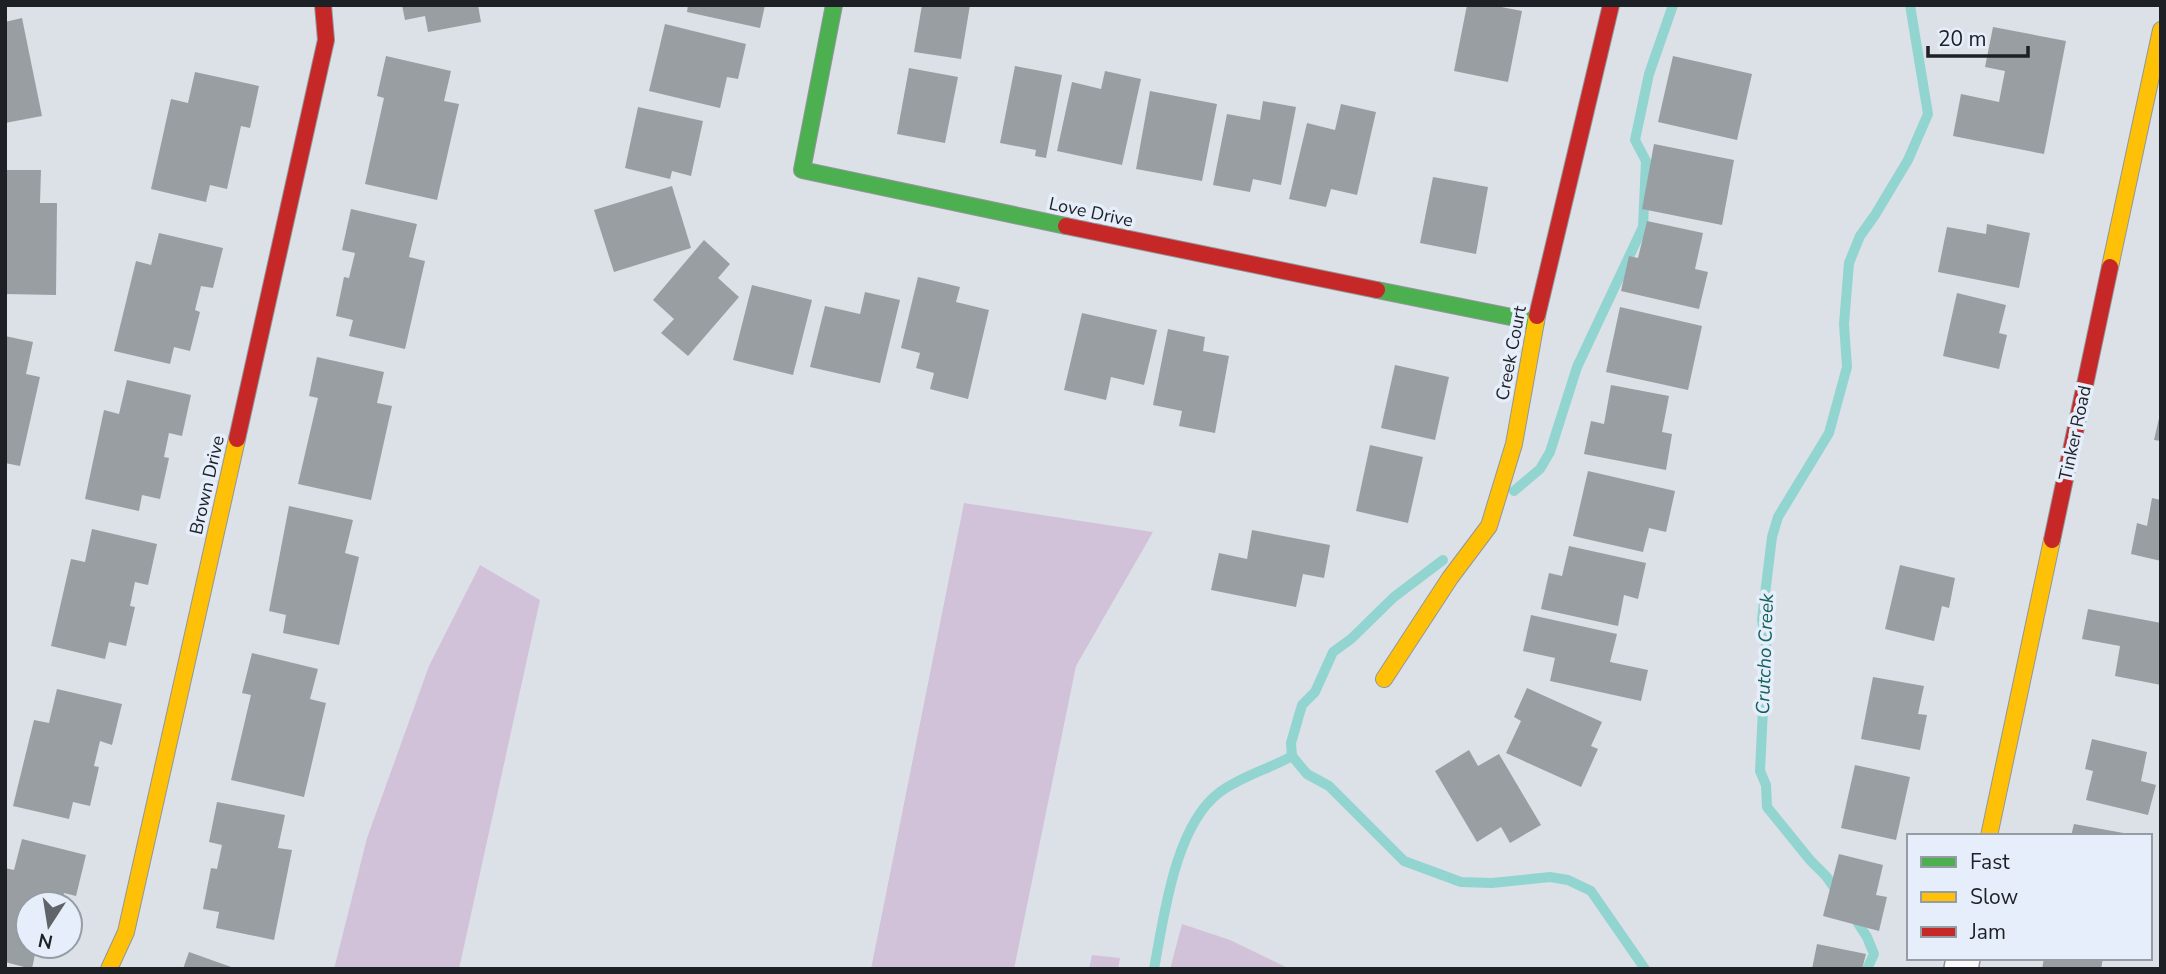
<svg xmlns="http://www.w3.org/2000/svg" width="2166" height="974" viewBox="0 0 2166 974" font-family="'Nunito Sans',sans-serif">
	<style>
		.green { fill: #d2c2d9 }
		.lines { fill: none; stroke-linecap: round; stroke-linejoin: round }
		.stream { stroke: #92d5d0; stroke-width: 10 }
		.building { fill: #999ea2 }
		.street-casing { stroke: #92969b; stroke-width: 36 }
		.fast-casing { stroke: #92969b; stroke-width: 18 }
		.slow-casing { stroke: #92969b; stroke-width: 18 }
		.jam-casing { stroke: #92969b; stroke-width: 18 }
		.street { stroke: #fafafb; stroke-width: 33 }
		.fast { stroke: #4caf50; stroke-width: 16 }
		.slow { stroke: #ffc107; stroke-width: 16 }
		.jam { stroke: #c62828; stroke-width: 16 }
		.labels { text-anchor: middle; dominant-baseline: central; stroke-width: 7; stroke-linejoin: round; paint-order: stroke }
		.street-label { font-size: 18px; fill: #1d2024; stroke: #e5eefa }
		.water-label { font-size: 19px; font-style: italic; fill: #14625c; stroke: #e5eefa }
	</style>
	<rect width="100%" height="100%" fill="#dce1e7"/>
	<g class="green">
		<path d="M964,503L1153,532L1076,666L1014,969H871Z"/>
		<path d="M480,565L540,600L459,969H334L367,838L429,666Z"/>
		<path d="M1182,924L1230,940L1290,969H1170Z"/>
		<path d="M1092,955L1120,958L1118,969H1089Z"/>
	</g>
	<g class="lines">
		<g class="stream">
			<path d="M1514,491L1540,469L1550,452L1577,367L1643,227L1646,161L1635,140L1649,74L1673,5"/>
			<path d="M1292,756L1291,743L1302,705L1315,692L1333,652L1351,639L1394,597L1443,560"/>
			<path d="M1292,756L1307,774L1329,786L1404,861L1461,882L1492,883L1550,877L1568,880L1591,891L1645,969"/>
			<path d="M1838,893L1826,876L1810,860L1767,807L1766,785L1760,771L1766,646L1762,619L1772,537L1778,517L1829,433L1847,367L1844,324L1849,263L1860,236L1875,215L1908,160L1928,114L1910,5"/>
			<path d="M1854,917L1867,937L1874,954L1867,969"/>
			<path d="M1154,969C1164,916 1175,825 1220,792C1242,776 1269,769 1292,756"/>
		</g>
	</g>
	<g class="building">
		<path d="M402,5H478L481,22L428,32L425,16L405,20Z"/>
		<path d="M688,5H765L760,28L687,12Z"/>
		<path d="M922,5H970L961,59L914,52Z"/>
		<path d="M1467,5H1491L1522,11L1508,82L1454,71Z"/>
		<path d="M22,18L42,116L5,123V22Z"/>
		<path d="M665,24L746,44L738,79L727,77L720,108L649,91Z"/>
		<path d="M1993,27L2066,41L2044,154L1953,136L1961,94L1999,102L2005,71L1985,67Z"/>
		<path d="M386,56L451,71L444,101L459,104L437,200L365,184L384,98L377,96Z"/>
		<path d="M1673,56L1752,74L1737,140L1658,122Z"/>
		<path d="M1015,66L1062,75L1046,158L1035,156L1036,150L1000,143Z"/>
		<path d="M909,68L958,77L945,143L897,134Z"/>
		<path d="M1105,71L1141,79L1122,165L1057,151L1072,82L1101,89Z"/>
		<path d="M195,72L259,86L250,128L241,126L227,189L210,185L206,202L151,189L171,99L188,103Z"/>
		<path d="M1150,91L1217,104L1202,181L1136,169Z"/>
		<path d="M1263,101L1296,107L1281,185L1253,179L1250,192L1213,185L1227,114L1260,120Z"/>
		<path d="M1341,104L1376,112L1357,195L1331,189L1326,207L1289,199L1307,123L1335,130Z"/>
		<path d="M638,107L703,121L691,176L672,171L670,179L625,168Z"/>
		<path d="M1654,144L1734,160L1722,225L1642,209Z"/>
		<path d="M5,170H41L40,203H57L56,295L5,294Z"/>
		<path d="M1433,177L1488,187L1476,254L1420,243Z"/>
		<path d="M672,186L691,248L614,272L594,210Z"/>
		<path d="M351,209L417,224L409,257L425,261L405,349L349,336L353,320L336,316L344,277L349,278L355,253L342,250Z"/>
		<path d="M1647,221L1703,233L1695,269L1708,272L1699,309L1621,291L1629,256L1638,258Z"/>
		<path d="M1987,224L2030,233L2019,288L1938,272L1947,227L1986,234Z"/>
		<path d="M159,233L223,248L213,288L201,286L195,310L200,312L190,351L174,347L170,364L114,351L136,261L151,265Z"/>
		<path d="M704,240L730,264L718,278L739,297L688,356L661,333L674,319L653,300Z"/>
		<path d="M918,277L960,287L956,302L989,310L968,399L930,389L934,373L916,368L920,353L901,348Z"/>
		<path d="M752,285L812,300L793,375L733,360Z"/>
		<path d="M865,292L900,300L880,383L810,367L825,306L860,314Z"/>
		<path d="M1957,293L2006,305L1999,333L2007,335L1999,369L1943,356Z"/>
		<path d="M1620,307L1702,326L1688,390L1606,372Z"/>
		<path d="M1082,313L1157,330L1144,385L1111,377L1106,400L1064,390Z"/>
		<path d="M1168,329L1205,337L1203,351L1229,356L1215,433L1179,426L1182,411L1153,405Z"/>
		<path d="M5,336L33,342L26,374L40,377L20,466L5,463Z"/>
		<path d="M317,357L384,372L377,403L392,406L371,500L298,484L318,398L309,396Z"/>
		<path d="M1395,365L1449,377L1435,440L1381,428Z"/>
		<path d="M127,380L191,395L182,436L169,433L164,457L169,458L160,499L142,495L139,511L85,499L104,410L119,414Z"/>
		<path d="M1611,385L1669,396L1662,432L1672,434L1666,470L1584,454L1591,421L1604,424Z"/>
		<path d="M2160,414H2161V441L2154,440Z"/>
		<path d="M1370,445L1423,457L1408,523L1356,511Z"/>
		<path d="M1588,471L1675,491L1666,532L1649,528L1643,552L1573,536Z"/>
		<path d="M2152,498L2161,500V561L2131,554L2137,523L2147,526Z"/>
		<path d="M289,506L353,520L345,553L359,557L339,645L283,633L286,615L269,611Z"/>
		<path d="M92,529L157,544L148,585L135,582L130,606L135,607L126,646L109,642L105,659L51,646L71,559L85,562Z"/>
		<path d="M1252,530L1330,545L1324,578L1303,574L1296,607L1211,590L1219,553L1247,559Z"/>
		<path d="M1569,546L1646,563L1638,599L1624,595L1618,626L1541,609L1549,573L1562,576Z"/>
		<path d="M1900,565L1955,578L1949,608L1942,606L1934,641L1885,629Z"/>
		<path d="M2088,609L2161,623V685L2115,676L2120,646L2082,639Z"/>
		<path d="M1531,615L1617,634L1610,662L1648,670L1641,701L1550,681L1555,658L1523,651Z"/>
		<path d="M252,653L318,669L310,699L326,703L304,797L231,780L251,695L242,693Z"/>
		<path d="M1873,677L1924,686L1918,714L1927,715L1920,750L1861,739Z"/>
		<path d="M1527,688L1602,722L1591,746L1598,749L1581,787L1506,753L1521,721L1514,717Z"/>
		<path d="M57,689L122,704L112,745L100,741L94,766L99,767L90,806L73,802L69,819L13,806L34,720L49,723Z"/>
		<path d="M2092,739L2147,752L2141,781L2156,785L2148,815L2086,800L2093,771L2085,769Z"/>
		<path d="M1469,750L1478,766L1499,754L1541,825L1510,843L1501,827L1477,842L1435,771Z"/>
		<path d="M1855,765L1910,777L1896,840L1841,828Z"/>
		<path d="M217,802L285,815L278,848L292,850L274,940L216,928L219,912L203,909L211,868L217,869L222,845L209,842Z"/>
		<path d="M2074,824L2129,834V836H2071Z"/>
		<path d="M22,839L86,855L76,896L64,893L61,904H28V946H56L53,958L35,954L32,969L5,962V868L14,870Z"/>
		<path d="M1839,854L1883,865L1876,895L1887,897L1879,931L1823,916Z"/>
		<path d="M1817,944L1866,954L1862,969H1812Z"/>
		<path d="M189,952L234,968V969H183Z"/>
		<path d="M2044,958H2103L2101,969H2042Z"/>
	</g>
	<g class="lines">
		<defs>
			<path id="street" d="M1961,969L1963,958"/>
			<g id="fast">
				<path d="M834,5L802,170L1066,226"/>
				<path d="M1377,290L1536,322"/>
			</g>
			<g id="slow">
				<path d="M2110,267L2161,30"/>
				<path d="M1384,679L1450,578L1489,526L1514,444L1537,316"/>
				<path d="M1989,836L2052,540"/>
				<path d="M109,969L126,932L237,439"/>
			</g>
			<g id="jam">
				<path d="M1066,226L1377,290"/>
				<path d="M1537,316L1611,5"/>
				<path d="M237,439L326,40L323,5"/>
				<path d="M2052,540L2110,267"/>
			</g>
		</defs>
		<use href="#street" class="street-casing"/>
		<use href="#fast" class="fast-casing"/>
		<use href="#slow" class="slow-casing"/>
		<use href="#jam" class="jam-casing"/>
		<use href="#street" class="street"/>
		<use href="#fast" class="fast"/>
		<use href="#slow" class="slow"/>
		<use href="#jam" class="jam"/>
	</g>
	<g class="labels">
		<g class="street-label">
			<text transform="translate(1091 212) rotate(12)">Love Drive</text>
			<text transform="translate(1511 353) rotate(-79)">Creek Court</text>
			<text transform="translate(2075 433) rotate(-78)">Tinker Road</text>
			<text transform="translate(207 485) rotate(-77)">Brown Drive</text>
		</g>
		<g class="water-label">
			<text transform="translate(1765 654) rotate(-88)">Crutcho Creek</text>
		</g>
	</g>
	<rect width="2166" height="974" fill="none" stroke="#1d2024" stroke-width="14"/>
	<rect x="1907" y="834" width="245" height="126" fill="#e5eefa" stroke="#959ca4" stroke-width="2"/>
	<rect x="1921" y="857" width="35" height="10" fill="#4caf50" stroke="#959ca4" stroke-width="2"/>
	<text x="1970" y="869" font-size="21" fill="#1d2024">Fast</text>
	<rect x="1921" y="892" width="35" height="10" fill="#ffc107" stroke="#959ca4" stroke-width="2"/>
	<text x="1970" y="904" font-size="21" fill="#1d2024">Slow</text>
	<rect x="1921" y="927" width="35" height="10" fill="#c62828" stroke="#959ca4" stroke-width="2"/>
	<text x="1970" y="939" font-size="21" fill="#1d2024">Jam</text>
	<g transform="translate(49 925) rotate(192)"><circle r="33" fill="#e5eefa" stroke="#959ca4" stroke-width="2"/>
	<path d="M0-5L12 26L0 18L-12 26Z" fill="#606468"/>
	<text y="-10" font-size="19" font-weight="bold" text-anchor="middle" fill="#1d2024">N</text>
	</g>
	<path d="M1928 46v10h100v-10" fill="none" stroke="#1d2024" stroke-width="3.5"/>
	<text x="1938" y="46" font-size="21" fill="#1d2024" stroke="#e5eefa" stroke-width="5" paint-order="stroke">20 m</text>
</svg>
